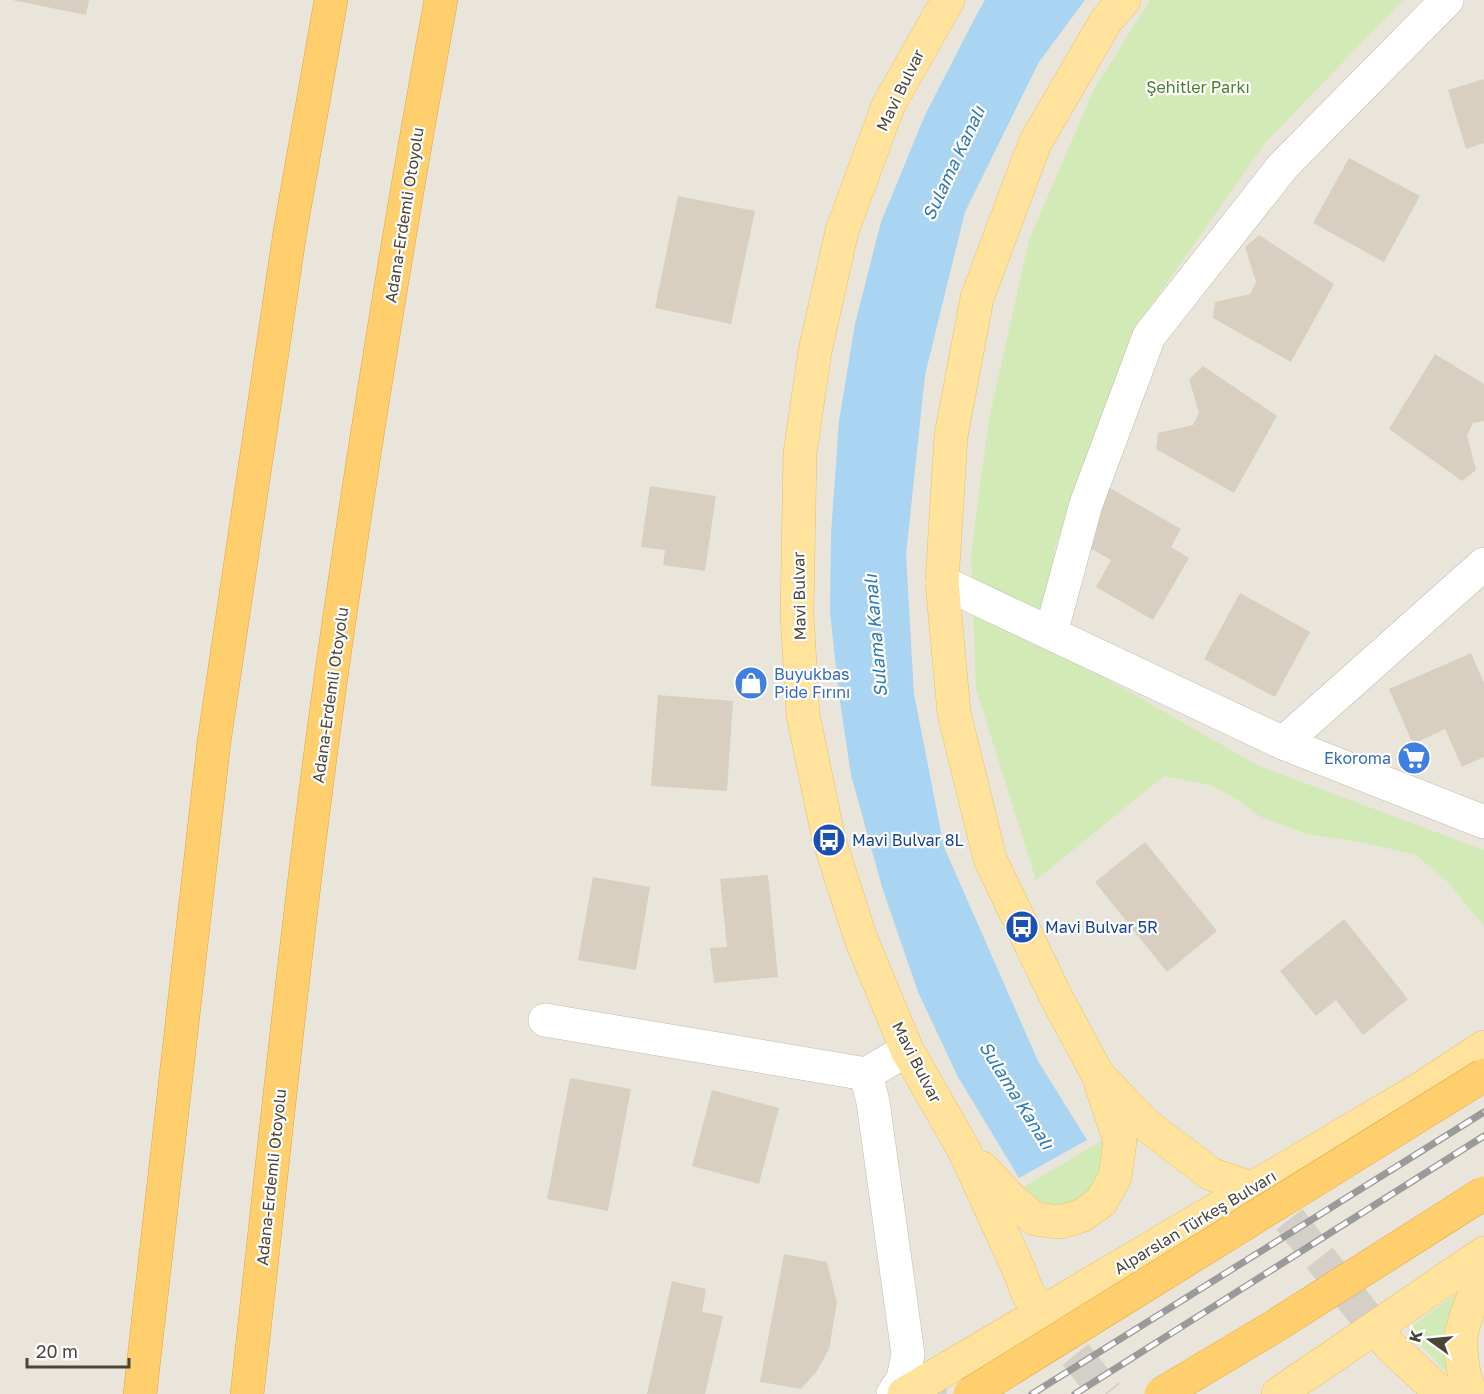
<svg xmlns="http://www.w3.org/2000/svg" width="1484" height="1394" viewBox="0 0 1484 1394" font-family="'Golos Text',sans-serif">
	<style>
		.residential { fill: #eae5da }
		.green { fill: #d2eab5 }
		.water { fill: #a9d4f2 }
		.building { fill: #d8cfc1 }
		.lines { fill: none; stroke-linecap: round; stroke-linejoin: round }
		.major-tunnel { stroke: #d4d0c8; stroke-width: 33; stroke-dasharray: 33 16; stroke-linecap: butt }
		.minor-casing { stroke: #c2bbae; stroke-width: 34 }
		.major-casing { stroke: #e6c16a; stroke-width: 34 }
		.highway-casing { stroke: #e0a43c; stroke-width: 34 }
		.minor { stroke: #fff; stroke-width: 33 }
		.major { stroke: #ffe39c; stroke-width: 33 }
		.highway { stroke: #ffcf6e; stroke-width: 33 }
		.rail-casing { stroke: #9a9a9a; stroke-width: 7 }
		.rail { stroke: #fff; stroke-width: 4.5; stroke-dasharray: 14; stroke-linecap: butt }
		.highway-bridge-casing { stroke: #e0a43c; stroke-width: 34; stroke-linecap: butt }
		.highway-bridge { stroke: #ffcf6e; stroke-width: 33 }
		.labels { text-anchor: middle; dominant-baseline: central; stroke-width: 4.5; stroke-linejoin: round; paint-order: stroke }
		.park-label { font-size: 16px; fill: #4a7f2a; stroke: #fff }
		.street-label { font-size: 16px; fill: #4b4439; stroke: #fff }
		.shop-label { font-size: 16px; fill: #366cbe; stroke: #fff; text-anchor: start }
		.transit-label { font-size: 16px; fill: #164399; stroke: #fff; text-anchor: start }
		.water-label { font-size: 18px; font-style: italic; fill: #2e7ab2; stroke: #fff }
	</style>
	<rect width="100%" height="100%" fill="#f6f3ec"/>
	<rect class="residential" x="0" y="0" width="1484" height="1394"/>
	<g class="green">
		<path d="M1150,0H1403L1266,142L1140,321L1054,550L1051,647L1259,766L1484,850V927L1450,884L1416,855L1365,843L1307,834L1259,816L1240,801L1210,785L1164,776L1036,880L976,689L971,555L989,419L1029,240L1094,89Z"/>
		<path d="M1103,1140C1104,1177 1085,1213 1042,1202C1035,1200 1028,1192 1022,1188Z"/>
		<path d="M1468,1285L1448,1374L1407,1330Z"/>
	</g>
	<path class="water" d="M985,0H1085L1039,62L965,212L925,375L906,555L914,694L944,847L1038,1061L1087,1140L1019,1178L958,1077L918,992L882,887L851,775L839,695L830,612L831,534L839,421L855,324L881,222L925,115L977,14Z"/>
	<g class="building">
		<path d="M12,0H89L86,15Z"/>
		<path d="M1484,79V143L1466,149L1448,90Z"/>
		<path d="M1349,158L1420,196L1384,262L1313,223Z"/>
		<path d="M678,196L755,211L731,324L655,308Z"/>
		<path d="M1259,235L1334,284L1291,362L1213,318L1215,302L1250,294L1256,282L1245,247Z"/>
		<path d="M1435,354L1484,384V421L1473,423L1467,435L1476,470L1462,481L1389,429Z"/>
		<path d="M1203,366L1277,416L1234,493L1156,449L1158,433L1193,425L1199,413L1189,379Z"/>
		<path d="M650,486L716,496L705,571L663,565L665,550L641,547Z"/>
		<path d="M1108,487L1181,529L1171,547L1189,558L1153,620L1096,587L1111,560L1078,541Z"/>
		<path d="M1240,593L1310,632L1275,697L1204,659Z"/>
		<path d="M1471,653L1484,683V757L1462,767L1445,729L1413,744L1389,689Z"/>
		<path d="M658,695L733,701L727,791L651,786Z"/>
		<path d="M1145,842L1217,931L1167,972L1095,882Z"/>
		<path d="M768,875L778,977L714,983L710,948L727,947L720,879Z"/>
		<path d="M593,877L650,887L636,970L578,960Z"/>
		<path d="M1344,919L1408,999L1363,1035L1336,1000L1316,1016L1280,971Z"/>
		<path d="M570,1078L631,1089L608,1211L547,1199Z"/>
		<path d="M712,1090L779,1108L759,1184L692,1166Z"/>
		<path d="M784,1254L827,1262L837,1303L829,1349L817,1371L801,1389L760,1382Z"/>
		<path d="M672,1281L706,1289L702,1312L723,1316L705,1394H647Z"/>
	</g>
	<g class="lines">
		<g class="major-tunnel">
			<path d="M1253,1189L1271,1196L1375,1328"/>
			<path d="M1045,1316L1107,1394"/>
			<path d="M914,1388L963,1392L967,1394"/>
		</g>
		<defs>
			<g id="minor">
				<path d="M942,582L1283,743L1484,822"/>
				<path d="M1051,633L1086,504L1149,336L1283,166L1447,0"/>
				<path d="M1283,743L1484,564"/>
				<path d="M545,1020L866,1074L907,1050"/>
				<path d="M866,1074L873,1102L908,1354L903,1379L893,1394"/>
			</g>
			<g id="major">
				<path d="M948,0L888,106L842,231L815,351L800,453L797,615L803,715L829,840L861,939L907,1050L964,1150L1019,1270L1028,1294L1042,1312"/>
				<path d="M1124,0L1106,21L1035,143L977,298L951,436L942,582L954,713L990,859L1055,995L1098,1075L1146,1125L1211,1174L1251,1188"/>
				<path d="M982,1168L1012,1200L1035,1219L1060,1222L1081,1216L1101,1202L1115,1177L1120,1141L1101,1084"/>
				<path d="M1375,1328L1391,1347L1442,1394"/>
				<path d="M904,1394L1420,1089L1484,1047"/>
				<path d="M1278,1394L1484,1253"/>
				<path d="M1471,1394C1464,1381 1460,1353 1461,1338C1462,1325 1476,1286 1484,1276"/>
			</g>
			<g id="highway">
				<path d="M140,1394L214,742L290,232L331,0"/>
				<path d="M247,1394C274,1153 298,911 332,670C364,446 400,223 441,0"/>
			</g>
		</defs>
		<use href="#minor" class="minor-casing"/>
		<use href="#major" class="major-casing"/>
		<use href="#highway" class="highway-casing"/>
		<use href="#minor" class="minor"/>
		<use href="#major" class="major"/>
		<use href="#highway" class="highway"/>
		<defs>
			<g id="rail">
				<path d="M1032,1394L1484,1112"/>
				<path d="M1075,1394L1484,1136"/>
			</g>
		</defs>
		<use href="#rail" class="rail-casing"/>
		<use href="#rail" class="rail"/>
		<defs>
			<g id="highway-bridge">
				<path d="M970,1394L1484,1075"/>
				<path d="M1161,1394L1275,1326L1484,1193"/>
			</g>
		</defs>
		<use href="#highway-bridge" class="highway-bridge-casing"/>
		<use href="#highway-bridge" class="highway-bridge"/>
	</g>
	<defs>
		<symbol id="shop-disc" viewBox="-11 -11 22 22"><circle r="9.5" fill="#3f7fe0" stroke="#fff"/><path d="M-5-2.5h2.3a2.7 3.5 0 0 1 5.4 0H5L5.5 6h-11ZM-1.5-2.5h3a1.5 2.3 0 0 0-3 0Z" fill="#fff"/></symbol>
		<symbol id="supermarket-disc" viewBox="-11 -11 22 22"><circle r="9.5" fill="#3f7fe0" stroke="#fff"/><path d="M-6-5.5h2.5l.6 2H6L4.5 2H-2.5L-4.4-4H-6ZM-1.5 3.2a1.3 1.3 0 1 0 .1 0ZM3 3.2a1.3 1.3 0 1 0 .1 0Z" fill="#fff"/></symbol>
		<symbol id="bus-disc" viewBox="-11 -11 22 22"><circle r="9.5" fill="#1a4fb4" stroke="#fff"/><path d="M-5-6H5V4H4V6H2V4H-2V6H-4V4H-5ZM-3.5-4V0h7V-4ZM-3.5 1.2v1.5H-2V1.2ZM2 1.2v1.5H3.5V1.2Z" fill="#fff"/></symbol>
	</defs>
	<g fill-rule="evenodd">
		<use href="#shop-disc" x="732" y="664" width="38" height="38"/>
		<use href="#supermarket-disc" x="1395" y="739" width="38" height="38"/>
		<use href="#bus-disc" x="810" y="821" width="38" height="38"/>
		<use href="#bus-disc" x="1003" y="908" width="38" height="38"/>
	</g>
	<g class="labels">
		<g class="park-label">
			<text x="1198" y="87">Şehitler Parkı</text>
		</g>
		<g class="street-label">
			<text transform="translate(900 90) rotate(-64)">Mavi Bulvar</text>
			<text transform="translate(404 215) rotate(-81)">Adana-Erdemli Otoyolu</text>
			<text transform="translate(799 596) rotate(-91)">Mavi Bulvar</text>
			<text transform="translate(330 695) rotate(-82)">Adana-Erdemli Otoyolu</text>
			<text transform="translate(917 1062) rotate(63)">Mavi Bulvar</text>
			<text transform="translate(271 1177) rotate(-84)">Adana-Erdemli Otoyolu</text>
			<text transform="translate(1195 1222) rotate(-31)">Alparslan Türkeş Bulvarı</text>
		</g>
		<g class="shop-label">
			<text x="774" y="674">Buyukbas<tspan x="774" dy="18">Pide Fırını</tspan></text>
			<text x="1391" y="758" text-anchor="end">Ekoroma</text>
		</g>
		<g class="transit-label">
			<text x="852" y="840">Mavi Bulvar 8L</text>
			<text x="1045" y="927">Mavi Bulvar 5R</text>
		</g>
		<g class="water-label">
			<text transform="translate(953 163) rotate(-65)">Sulama Kanalı</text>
			<text transform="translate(875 636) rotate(-95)">Sulama Kanalı</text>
			<text transform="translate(1017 1095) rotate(58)">Sulama Kanalı</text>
		</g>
	</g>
	<g transform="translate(1430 1340) rotate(285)" stroke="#ffffff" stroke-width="4.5" paint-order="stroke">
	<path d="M0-4.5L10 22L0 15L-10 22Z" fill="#4b4439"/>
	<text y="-9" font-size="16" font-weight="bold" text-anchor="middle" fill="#4b4439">K</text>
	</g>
	<path d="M27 1358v9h102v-9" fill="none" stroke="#4b4439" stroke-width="3"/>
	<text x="36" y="1358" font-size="18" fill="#4b4439" stroke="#ffffff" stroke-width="4.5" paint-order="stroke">20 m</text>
</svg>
